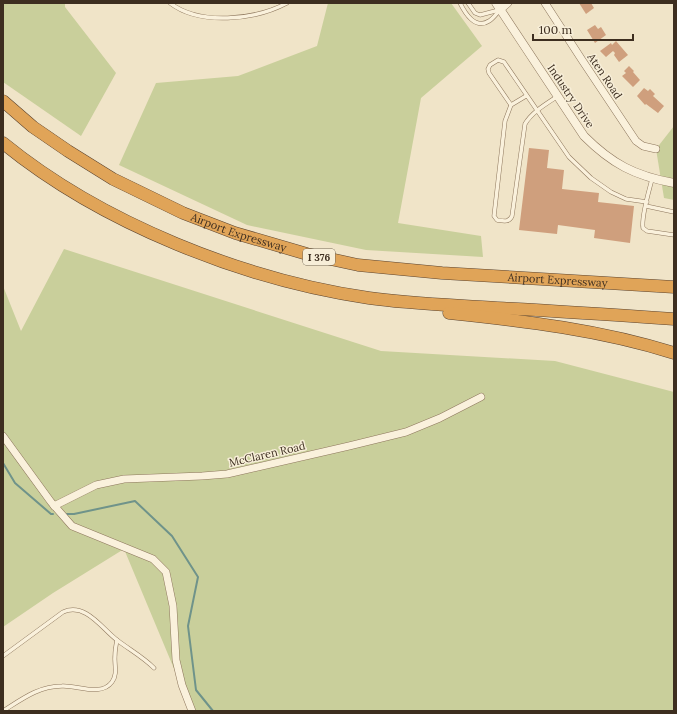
<svg xmlns="http://www.w3.org/2000/svg" width="677" height="714" viewBox="0 0 677 714" font-family="Lora,serif">
	<style>
		.green { fill: #c9cf9b }
		.lines { fill: none; stroke-linecap: round; stroke-linejoin: round }
		.stream { stroke: #6f938a; stroke-width: 2 }
		.building { fill: #cf9f7d }
		.service-casing { stroke: #8d765c; stroke-width: 4.5 }
		.minor-casing { stroke: #8d765c; stroke-width: 8 }
		.tertiary-casing { stroke: #8d765c; stroke-width: 9 }
		.motorway-casing { stroke: #5b4430; stroke-width: 13 }
		.service { stroke: #faf1dc; stroke-width: 3.5 }
		.minor { stroke: #faf1dc; stroke-width: 7 }
		.tertiary { stroke: #faf1dc; stroke-width: 8 }
		.motorway { stroke: #e0a458; stroke-width: 12 }
		.labels { text-anchor: middle; dominant-baseline: central; stroke-width: 3; stroke-linejoin: round; paint-order: stroke }
		.shield { fill: #f7eed8; stroke: #756857; stroke-width: 1 }
		.shield-label { font-size: 10px; font-weight: bold; fill: #3d2e20 }
		.street-label { font-size: 11px; fill: #3d2e20; stroke: #f7eed8 }
	</style>
	<rect width="100%" height="100%" fill="#f0e4c8"/>
	<g class="green">
		<path d="M3,3H65V7L116,73L81,136L3,82Z"/>
		<path d="M328,3H451L482,46L421,98L398,223L481,236L483,257L366,250L247,225L119,165L156,83L238,76L317,46Z"/>
		<path d="M674,126V200L664,198L656,149Z"/>
		<path d="M64,249L381,351L555,361L674,392V711H194L190,707L124,549L53,593L3,627V286L21,331Z"/>
	</g>
	<g class="lines">
		<g class="stream">
			<path d="M3,463L15,483L51,514H53"/>
			<path d="M67,514H74L135,501L172,536L198,577L188,626L196,690L213,711"/>
		</g>
	</g>
	<g class="building">
		<path d="M579,3H591L594,8L586,14Z"/>
		<path d="M595,25L598,29L601,27L606,35L595,43L587,30Z"/>
		<path d="M616,41L628,55L619,62L614,55L615,53L613,51L606,57L600,51L611,43L612,45Z"/>
		<path d="M629,66L634,71L633,72L640,80L633,87L622,76L626,73L624,71Z"/>
		<path d="M644,88L648,91L650,89L655,94L653,96L664,106L658,113L646,104L645,105L637,96Z"/>
		<path d="M529,148L549,150L547,168L564,170L562,189L599,193L598,202L634,206L630,243L594,238L595,230L558,225L557,234L519,230Z"/>
	</g>
	<g class="lines">
		<defs>
			<g id="service">
				<path d="M170,3C200,26 255,20 287,3"/>
				<path d="M460,3C465,13 475,30 489,21C493,19 497,13 500,10"/>
				<path d="M468,3L475,13L480,15L499,10"/>
				<path d="M526,96L511,105L489,73L488,69L490,65L498,60L504,62L569,157L591,178L611,192L626,199L647,202"/>
				<path d="M511,105L505,121L494,216L497,220C503,221 509,223 512,216L525,124C532,112 546,104 558,96"/>
				<path d="M652,179C649,191 641,217 643,228L647,231L674,235"/>
				<path d="M646,206L674,212"/>
				<path d="M3,656L63,612C86,602 102,629 117,640C130,650 143,657 154,668"/>
				<path d="M3,711C22,699 39,686 62,686C77,685 101,697 112,682C118,674 114,664 115,655C115,650 116,645 117,640"/>
			</g>
			<g id="minor">
				<path d="M545,3L582,60L636,141L643,146L656,149"/>
				<path d="M500,10L508,3"/>
				<path d="M3,436L51,502L72,526L153,559L166,572L173,606L176,660L182,685L192,711"/>
				<path d="M54,506L96,485L124,479L202,476L227,474L349,446L406,432L440,418L481,397"/>
			</g>
			<path id="tertiary" d="M496,3L584,136C612,164 635,176 674,183"/>
			<g id="motorway">
				<path id="s1" d="M3,101L33,127L68,151L113,179L183,213L235,233L307,254L358,265L442,273L674,287"/>
				<path d="M3,143C101,223 244,280 369,298C411,304 454,305 497,308C556,311 615,315 674,319"/>
				<path d="M449,313C525,321 601,330 674,353"/>
			</g>
		</defs>
		<use href="#service" class="service-casing"/>
		<use href="#minor" class="minor-casing"/>
		<use href="#tertiary" class="tertiary-casing"/>
		<use href="#motorway" class="motorway-casing"/>
		<use href="#service" class="service"/>
		<use href="#minor" class="minor"/>
		<use href="#tertiary" class="tertiary"/>
		<use href="#motorway" class="motorway"/>
	</g>
	<g class="labels">
		<rect class="shield" x="303" y="249" width="32" height="16" rx="3"/>
		<g class="shield-label">
			<text x="319" y="257">I 376</text>
		</g>
		<g class="street-label">
			<text transform="translate(605 76) rotate(56)">Aten Road</text>
			<text transform="translate(571 96) rotate(56)">Industry Drive</text>
			<text stroke="none"><textPath href="#s1" startOffset="272">Airport Expressway</textPath></text>
			<text stroke="none"><textPath href="#s1" startOffset="596">Airport Expressway</textPath></text>
			<text transform="translate(267 454) rotate(-13)">McClaren Road</text>
		</g>
	</g>
	<rect width="677" height="714" fill="none" stroke="#3d2e20" stroke-width="8"/>
	<path d="M533 34v6h100v-6" fill="none" stroke="#3d2e20" stroke-width="2"/>
	<text x="539" y="34" font-size="12" fill="#3d2e20" stroke="#f7eed8" stroke-width="3" paint-order="stroke">100 m</text>
</svg>
